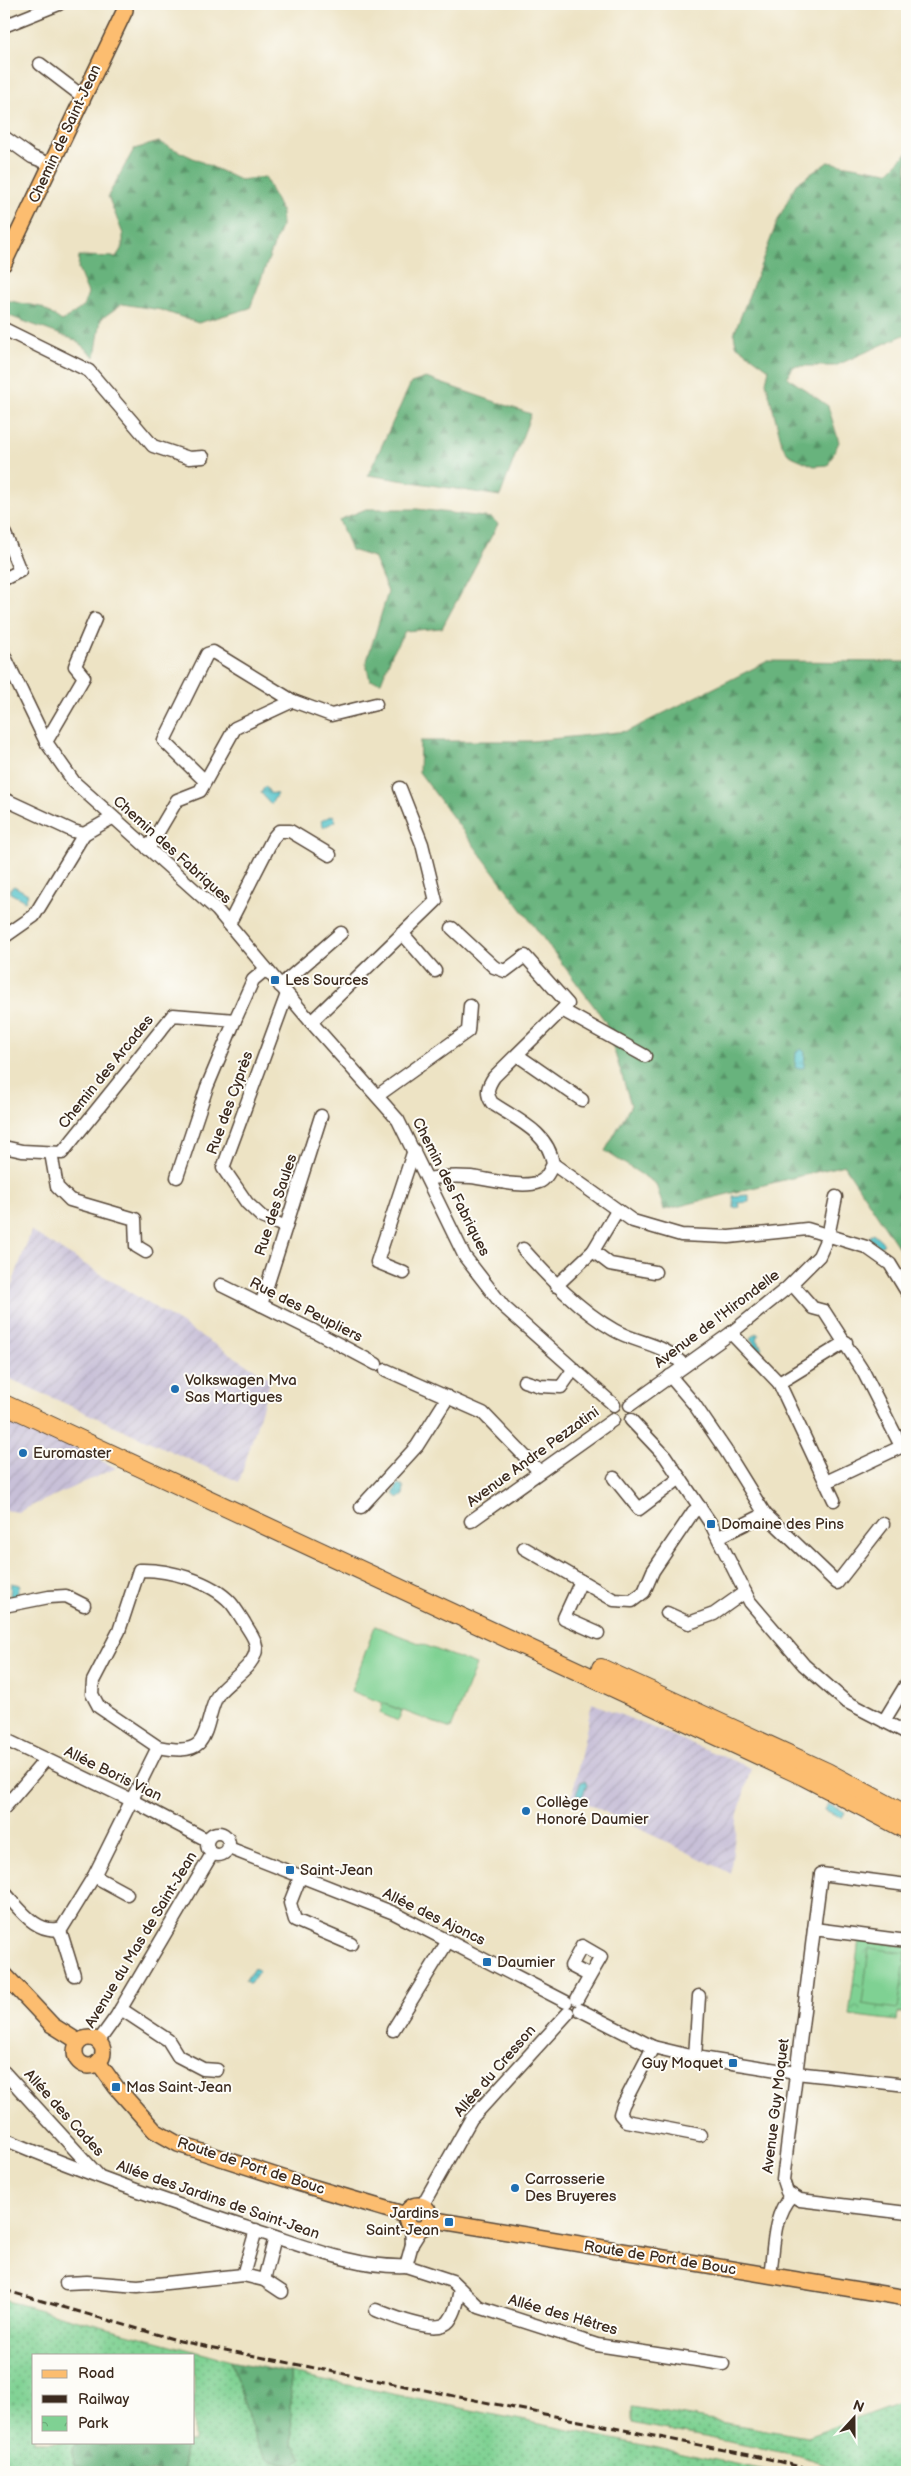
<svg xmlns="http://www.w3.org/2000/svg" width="911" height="2476" viewBox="0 0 911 2476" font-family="'Balsamiq Sans',sans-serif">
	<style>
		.industrial { fill: url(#industrial-furrows) }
		.grass { fill: url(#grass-dots); stroke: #5d7e58 }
		.forest { fill: url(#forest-firs); stroke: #516e4e }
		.park { fill: url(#park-crowns); stroke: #5d7e58 }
		.pitch { fill: #7fd193; stroke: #5d7e58 }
		.water { fill: url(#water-ripples); stroke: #497774 }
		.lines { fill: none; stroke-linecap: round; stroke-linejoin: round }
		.minor-casing { stroke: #564637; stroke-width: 15 }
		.major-casing { stroke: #564637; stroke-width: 18 }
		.highway-casing { stroke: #564637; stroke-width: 20 }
		.minor { stroke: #fff; stroke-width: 12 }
		.major { stroke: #fcbd6f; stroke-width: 15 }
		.highway { stroke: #fcbd6f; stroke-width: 18 }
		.rail { stroke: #3b2a1e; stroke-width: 3; stroke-dasharray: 8 4; stroke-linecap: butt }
		.poi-dot { fill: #1f6fb2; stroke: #fdfcf7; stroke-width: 2 }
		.labels { text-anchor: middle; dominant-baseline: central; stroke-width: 4; stroke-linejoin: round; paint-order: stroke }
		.street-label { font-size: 15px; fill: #3b2a1e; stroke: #fdfcf7 }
		.poi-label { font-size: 15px; fill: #3b2a1e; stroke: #fdfcf7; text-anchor: start }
	</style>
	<defs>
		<pattern id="industrial-furrows" width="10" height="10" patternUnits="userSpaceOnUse" patternTransform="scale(1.25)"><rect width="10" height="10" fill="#c8c0d8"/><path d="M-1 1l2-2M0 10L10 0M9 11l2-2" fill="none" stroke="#ada5b9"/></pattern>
		<pattern id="grass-dots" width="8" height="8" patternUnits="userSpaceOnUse" patternTransform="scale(1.25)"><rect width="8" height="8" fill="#7fd193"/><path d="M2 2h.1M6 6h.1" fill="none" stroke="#69aa77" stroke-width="1.8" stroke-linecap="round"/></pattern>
		<pattern id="forest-firs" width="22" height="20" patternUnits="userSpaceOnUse" patternTransform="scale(1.25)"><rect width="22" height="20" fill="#67b37d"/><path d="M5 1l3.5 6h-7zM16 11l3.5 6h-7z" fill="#569266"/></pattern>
		<pattern id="park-crowns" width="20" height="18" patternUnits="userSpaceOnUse" patternTransform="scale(1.25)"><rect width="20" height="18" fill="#7fd193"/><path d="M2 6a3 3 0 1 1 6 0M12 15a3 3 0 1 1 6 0" fill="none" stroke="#69aa77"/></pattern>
		<pattern id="water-ripples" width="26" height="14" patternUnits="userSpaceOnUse" patternTransform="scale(1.25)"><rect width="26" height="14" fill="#57c4cb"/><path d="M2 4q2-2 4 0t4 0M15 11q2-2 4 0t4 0" fill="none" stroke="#499fa4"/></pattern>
	</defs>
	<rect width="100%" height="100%" fill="#fdfcf7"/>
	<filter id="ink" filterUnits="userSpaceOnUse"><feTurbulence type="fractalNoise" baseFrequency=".02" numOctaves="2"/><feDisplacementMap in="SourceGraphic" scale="10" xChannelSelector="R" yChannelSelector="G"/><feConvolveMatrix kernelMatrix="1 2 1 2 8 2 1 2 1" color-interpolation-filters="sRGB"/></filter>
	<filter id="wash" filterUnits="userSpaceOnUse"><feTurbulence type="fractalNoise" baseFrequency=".0096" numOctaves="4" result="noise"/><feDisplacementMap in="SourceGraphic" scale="20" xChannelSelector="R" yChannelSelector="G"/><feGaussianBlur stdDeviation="1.12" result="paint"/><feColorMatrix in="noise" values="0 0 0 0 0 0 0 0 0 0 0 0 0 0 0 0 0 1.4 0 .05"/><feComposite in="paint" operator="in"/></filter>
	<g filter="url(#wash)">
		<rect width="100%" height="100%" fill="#ede3c4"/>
		<g class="industrial">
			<path d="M31,1231L271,1379L239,1482L4,1376V1308Z"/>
			<path d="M4,1412L116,1468L18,1512L4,1510Z"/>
			<path d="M592,1703L751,1768L738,1814L730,1873L572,1796Z"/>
		</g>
		<g class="grass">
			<path d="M4,2300L231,2361L256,2442L267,2459L292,2465L303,2458L292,2442L290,2373L775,2472H184V2449L178,2442H194V2355H34V2442H76L73,2448L74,2464L99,2472H4Z"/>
			<path d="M907,2400V2472H849L801,2456L632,2423V2407L807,2437Z"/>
		</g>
		<g class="forest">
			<path d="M159,142L240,180L265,177L281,211L282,224L250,308L198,323L161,310L122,304L101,319L95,357L75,340L4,314L5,300L41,307L62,321L83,307L88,293L78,269L79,256L116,257L123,246V234L108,196L134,149Z"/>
			<path d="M907,153L906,334L835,366H794L787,377L828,406L839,442L828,465L814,466L789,455L782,444L766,382L769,369L736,345L734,334L778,220L796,184L828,162L888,172Z"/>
			<path d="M426,378L531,414L500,496L368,475L411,383Z"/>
			<path d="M366,509H417L492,518L498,524L442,628L405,631L392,654L381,682L370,680L366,664L388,592L373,557L351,550L339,520Z"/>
			<path d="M768,661L907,662V1260L844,1165L664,1210L656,1184L605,1151L631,1105L605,1021L419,772L420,741H532L628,731Z"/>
			<path d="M231,2361L290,2373L292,2442L303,2458L292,2465L267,2459L256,2442Z"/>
			<path d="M76,2442H178L184,2449V2472H99L74,2465L73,2448Z"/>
		</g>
		<g class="park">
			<path d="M383,1703L402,1711L398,1721L380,1713Z"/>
			<path d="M859,1939L907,1946V2014L898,2013L897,2021L849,2015Z"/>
		</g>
		<g class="pitch">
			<path d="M375,1626L476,1665L451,1729L351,1691Z"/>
			<path d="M869,1948L906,1953L898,2009L862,2004Z"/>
		</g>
		<g class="water">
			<path d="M265,786L271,794L272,793L277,794L271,804L261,793Z"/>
			<path d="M333,815L336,821L324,827L321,821Z"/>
			<path d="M14,886L28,894L25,901L10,893V889Z"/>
			<path d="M801,1049L805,1052L804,1068H795L796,1051Z"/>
			<path d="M749,1195V1202L739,1203L740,1207L734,1208L733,1196Z"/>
			<path d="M873,1233L884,1243L880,1247L869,1238Z"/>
			<path d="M756,1333L759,1335L757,1339L762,1348L758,1350L750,1338Z"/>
			<path d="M398,1484L404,1487L403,1496L399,1498L393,1494Z"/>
			<path d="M11,1583L20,1585L16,1597L10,1596Z"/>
			<path d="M585,1781L587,1785L582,1797L576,1794L581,1782Z"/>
			<path d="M828,1804L845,1812L842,1818L825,1810Z"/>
			<path d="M254,1968L259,1971L250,1984L245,1981Z"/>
		</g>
	</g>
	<g filter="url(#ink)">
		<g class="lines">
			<defs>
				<g id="minor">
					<path d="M4,26L59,4"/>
					<path d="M40,64L82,96"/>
					<path d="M4,137L32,157L50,164"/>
					<path d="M4,329L89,371L153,446L189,458L203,457"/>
					<path d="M4,579L20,571L5,534"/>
					<path d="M4,655L46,742L74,782L217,910L311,1022L398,1120L465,1257L503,1306L614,1405"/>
					<path d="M46,742L84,677L75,666L95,619"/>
					<path d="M205,781L164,741L207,654L213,652L293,701L331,715L376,704"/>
					<path d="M4,799L73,831L84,834L112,818"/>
					<path d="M148,849L177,800L200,791L235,728L293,701"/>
					<path d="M229,924L273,838L279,831H290L330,855"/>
					<path d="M402,933L435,971"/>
					<path d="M4,937L34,916L84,834"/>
					<path d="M280,986L341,933"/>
					<path d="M562,1010L645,1056"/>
					<path d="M311,1022L436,901L422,844L400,788"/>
					<path d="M517,1055L582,1100"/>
					<path d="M377,1096L468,1031L470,1006"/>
					<path d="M4,1147L22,1151L62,1153L173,1015L235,1020L253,980L266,969"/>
					<path d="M51,1153L57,1187L70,1200L135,1219L136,1246L146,1252"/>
					<path d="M553,1164L633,1221L681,1235L729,1237L807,1229L866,1247L890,1264L907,1292"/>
					<path d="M177,1177L207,1087L235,1020"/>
					<path d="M428,1179C443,1176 456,1176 471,1177C489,1179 522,1189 539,1182C546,1180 550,1170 553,1164C549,1132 515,1119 492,1103C485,1093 488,1086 494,1077L568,1004L525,956L505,971L494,967L452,928"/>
					<path d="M286,1227L262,1217L247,1203L223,1168L287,994"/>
					<path d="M523,1249C549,1278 579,1310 614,1330C638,1344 665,1343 684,1366"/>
					<path d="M593,1251L610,1264L655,1272"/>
					<path d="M404,1273L377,1262L414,1150"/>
					<path d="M792,1284L813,1308L824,1311L864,1373L901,1446L907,1449"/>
					<path d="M221,1285L314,1331L376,1364"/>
					<path d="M556,1286L593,1251L617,1211"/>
					<path d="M261,1305L321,1116"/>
					<path d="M731,1333L779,1383L834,1500"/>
					<path d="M386,1370L483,1413L539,1471"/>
					<path d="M670,1376L694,1404L726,1451L765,1514"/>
					<path d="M524,1381L540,1386L561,1387L573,1370"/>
					<path d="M779,1383L846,1342"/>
					<path d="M630,1405L731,1333L787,1288L819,1256L828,1236L836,1197"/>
					<path d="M631,1420L665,1456L711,1524L750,1602L804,1665L845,1701L907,1733"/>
					<path d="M614,1478L639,1509L680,1478"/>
					<path d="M826,1482L907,1444"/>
					<path d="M361,1507L417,1446L448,1397"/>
					<path d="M471,1521L613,1420"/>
					<path d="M719,1537L765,1514L837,1583L883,1524"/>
					<path d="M524,1548L614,1600L632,1601L644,1592L653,1571L693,1512L700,1507"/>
					<path d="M581,1581L564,1618L598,1633"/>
					<path d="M4,1606L49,1597L66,1596L84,1605"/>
					<path d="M667,1613L689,1623L714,1614L745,1592"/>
					<path d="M884,1721L907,1683"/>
					<path d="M4,1739L133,1801L207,1840"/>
					<path d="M4,1808L46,1759"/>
					<circle cx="218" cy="1844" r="11"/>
					<path d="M229,1848L394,1913L566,2002"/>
					<path d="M301,1875L290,1903L295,1920L351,1944"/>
					<path d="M94,1876L127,1894"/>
					<path d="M4,1892C19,1908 37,1936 62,1928L94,1876L158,1747L99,1707L92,1694L93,1681L119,1631L139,1570C168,1569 211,1581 231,1603C236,1609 240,1616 244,1622C248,1630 255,1637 256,1646C258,1665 229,1680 219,1693C209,1707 210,1730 199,1743C189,1753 170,1749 158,1747"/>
					<path d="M58,1929L62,1936L74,1975"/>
					<path d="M814,1929L821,1874L907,1885"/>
					<path d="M907,1941L814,1929L783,2180L787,2192L800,2200L907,2213"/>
					<path d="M577,1999L590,1976L571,1966L582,1946L601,1957L590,1976"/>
					<path d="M121,2009L168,2040L178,2056L203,2069L217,2070"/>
					<path d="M580,2010L653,2047L695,2057L796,2073L907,2085"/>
					<path d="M393,2030L448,1941"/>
					<path d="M98,2042L116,2017L212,1854"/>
					<path d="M653,2047L623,2105L620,2114L626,2121L700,2135"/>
					<path d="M695,2057L699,1996"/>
					<path d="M4,2072L98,2175"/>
					<path d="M4,2139C87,2174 173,2204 260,2232C307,2247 357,2268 406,2266L412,2244"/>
					<path d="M422,2206L471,2119L568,2013"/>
					<path d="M411,2227L412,2244L422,2228"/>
					<path d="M406,2266L452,2281L479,2307L597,2345L723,2364"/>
					<path d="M243,2275L256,2230"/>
					<path d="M770,2276C774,2250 772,2216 791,2196"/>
					<path d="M264,2280L275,2237"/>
					<path d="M66,2283L87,2282L138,2286L243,2275L264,2280L282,2292"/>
					<path d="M376,2310C392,2316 437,2336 449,2321C456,2312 458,2300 460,2289"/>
				</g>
				<g id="major">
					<path d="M4,263L125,10L124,4"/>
					<path d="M4,1974L52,2025L79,2042"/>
					<circle cx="89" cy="2052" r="14"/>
					<path d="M98,2062L116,2087L155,2131L178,2144L295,2182L406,2215"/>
					<circle cx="418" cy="2217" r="12"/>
					<path d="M429,2219L907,2298"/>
				</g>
				<g id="highway">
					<path d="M4,1404L803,1776L907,1830"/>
					<path d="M601,1668L827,1772L907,1815"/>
				</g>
			</defs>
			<use href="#minor" class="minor-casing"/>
			<use href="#major" class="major-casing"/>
			<use href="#highway" class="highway-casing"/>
			<use href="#minor" class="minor"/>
			<use href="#major" class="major"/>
			<use href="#highway" class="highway"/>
			<path class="rail" d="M4,2290L180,2341L769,2459L820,2472"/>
		</g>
	</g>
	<g class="poi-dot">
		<rect x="270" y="975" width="10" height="10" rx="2.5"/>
		<circle cx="175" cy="1389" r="5"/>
		<circle cx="23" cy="1453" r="5"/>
		<rect x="706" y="1519" width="10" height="10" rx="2.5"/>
		<circle cx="526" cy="1811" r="5"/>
		<rect x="285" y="1865" width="10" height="10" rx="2.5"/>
		<rect x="482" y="1957" width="10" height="10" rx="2.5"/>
		<rect x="728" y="2058" width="10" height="10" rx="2.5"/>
		<rect x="111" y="2082" width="10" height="10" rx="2.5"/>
		<circle cx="515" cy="2188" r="5"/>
		<rect x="444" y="2217" width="10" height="10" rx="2.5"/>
	</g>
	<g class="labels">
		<g class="street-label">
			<text transform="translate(65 134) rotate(-65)">Chemin de Saint-Jean</text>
			<text transform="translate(172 850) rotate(42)">Chemin des Fabriques</text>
			<text transform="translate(106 1072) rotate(-51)">Chemin des Arcades</text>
			<text transform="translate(230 1103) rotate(-70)">Rue des Cyprès</text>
			<text transform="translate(451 1187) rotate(63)">Chemin des Fabriques</text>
			<text transform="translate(276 1205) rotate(-72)">Rue des Saules</text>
			<text transform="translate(306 1310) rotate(27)">Rue des Peupliers</text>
			<text transform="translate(717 1319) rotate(-37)">Avenue de l'Hirondelle</text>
			<text transform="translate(533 1457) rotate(-36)">Avenue Andre Pezzatini</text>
			<text transform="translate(113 1774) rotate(26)">Allée Boris Vian</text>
			<text transform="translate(434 1917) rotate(26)">Allée des Ajoncs</text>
			<text transform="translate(141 1940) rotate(-59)">Avenue du Mas de Saint-Jean</text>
			<text transform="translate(495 2071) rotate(-49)">Allée du Cresson</text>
			<text transform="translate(776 2106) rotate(-83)">Avenue Guy Moquet</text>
			<text transform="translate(64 2113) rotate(48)">Allée des Cades</text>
			<text transform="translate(251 2166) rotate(18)">Route de Port de Bouc</text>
			<text transform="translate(218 2200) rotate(19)">Allée des Jardins de Saint-Jean</text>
			<text transform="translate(660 2258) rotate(9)">Route de Port de Bouc</text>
			<text transform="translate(563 2315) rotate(16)">Allée des Hêtres</text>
		</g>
		<g class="poi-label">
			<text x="285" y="980">Les Sources</text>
			<text x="185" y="1380">Volkswagen Mva<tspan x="185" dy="17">Sas Martigues</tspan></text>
			<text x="33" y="1453">Euromaster</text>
			<text x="721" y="1524">Domaine des Pins</text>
			<text x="536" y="1802">Collège<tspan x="536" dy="17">Honoré Daumier</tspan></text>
			<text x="300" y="1870">Saint-Jean</text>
			<text x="497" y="1962">Daumier</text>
			<text x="723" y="2063" text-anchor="end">Guy Moquet</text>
			<text x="126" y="2087">Mas Saint-Jean</text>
			<text x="525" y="2179">Carrosserie<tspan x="525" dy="17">Des Bruyeres</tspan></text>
			<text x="439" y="2213" text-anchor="end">Jardins<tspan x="439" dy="17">Saint-Jean</tspan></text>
		</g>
	</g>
	<rect width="911" height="2476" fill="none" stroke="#fdfcf7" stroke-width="20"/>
	<rect x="32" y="2354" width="162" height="90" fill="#fdfcf7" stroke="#afa8a0"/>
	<rect x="42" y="2370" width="25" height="8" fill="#fcbd6f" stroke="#afa8a0"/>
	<text x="78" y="2378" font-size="15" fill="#3b2a1e">Road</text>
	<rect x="42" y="2395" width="25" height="8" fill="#3b2a1e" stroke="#afa8a0"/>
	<text x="78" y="2404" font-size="15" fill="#3b2a1e">Railway</text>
	<rect x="42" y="2416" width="25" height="15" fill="url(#park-crowns)" stroke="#afa8a0"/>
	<text x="78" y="2428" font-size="15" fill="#3b2a1e">Park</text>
	<g transform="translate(854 2418) rotate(21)" stroke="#fdfcf7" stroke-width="4" paint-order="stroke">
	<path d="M0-4L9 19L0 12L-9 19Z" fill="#3b2a1e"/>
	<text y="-8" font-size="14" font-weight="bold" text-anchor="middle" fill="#3b2a1e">N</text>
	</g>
</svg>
